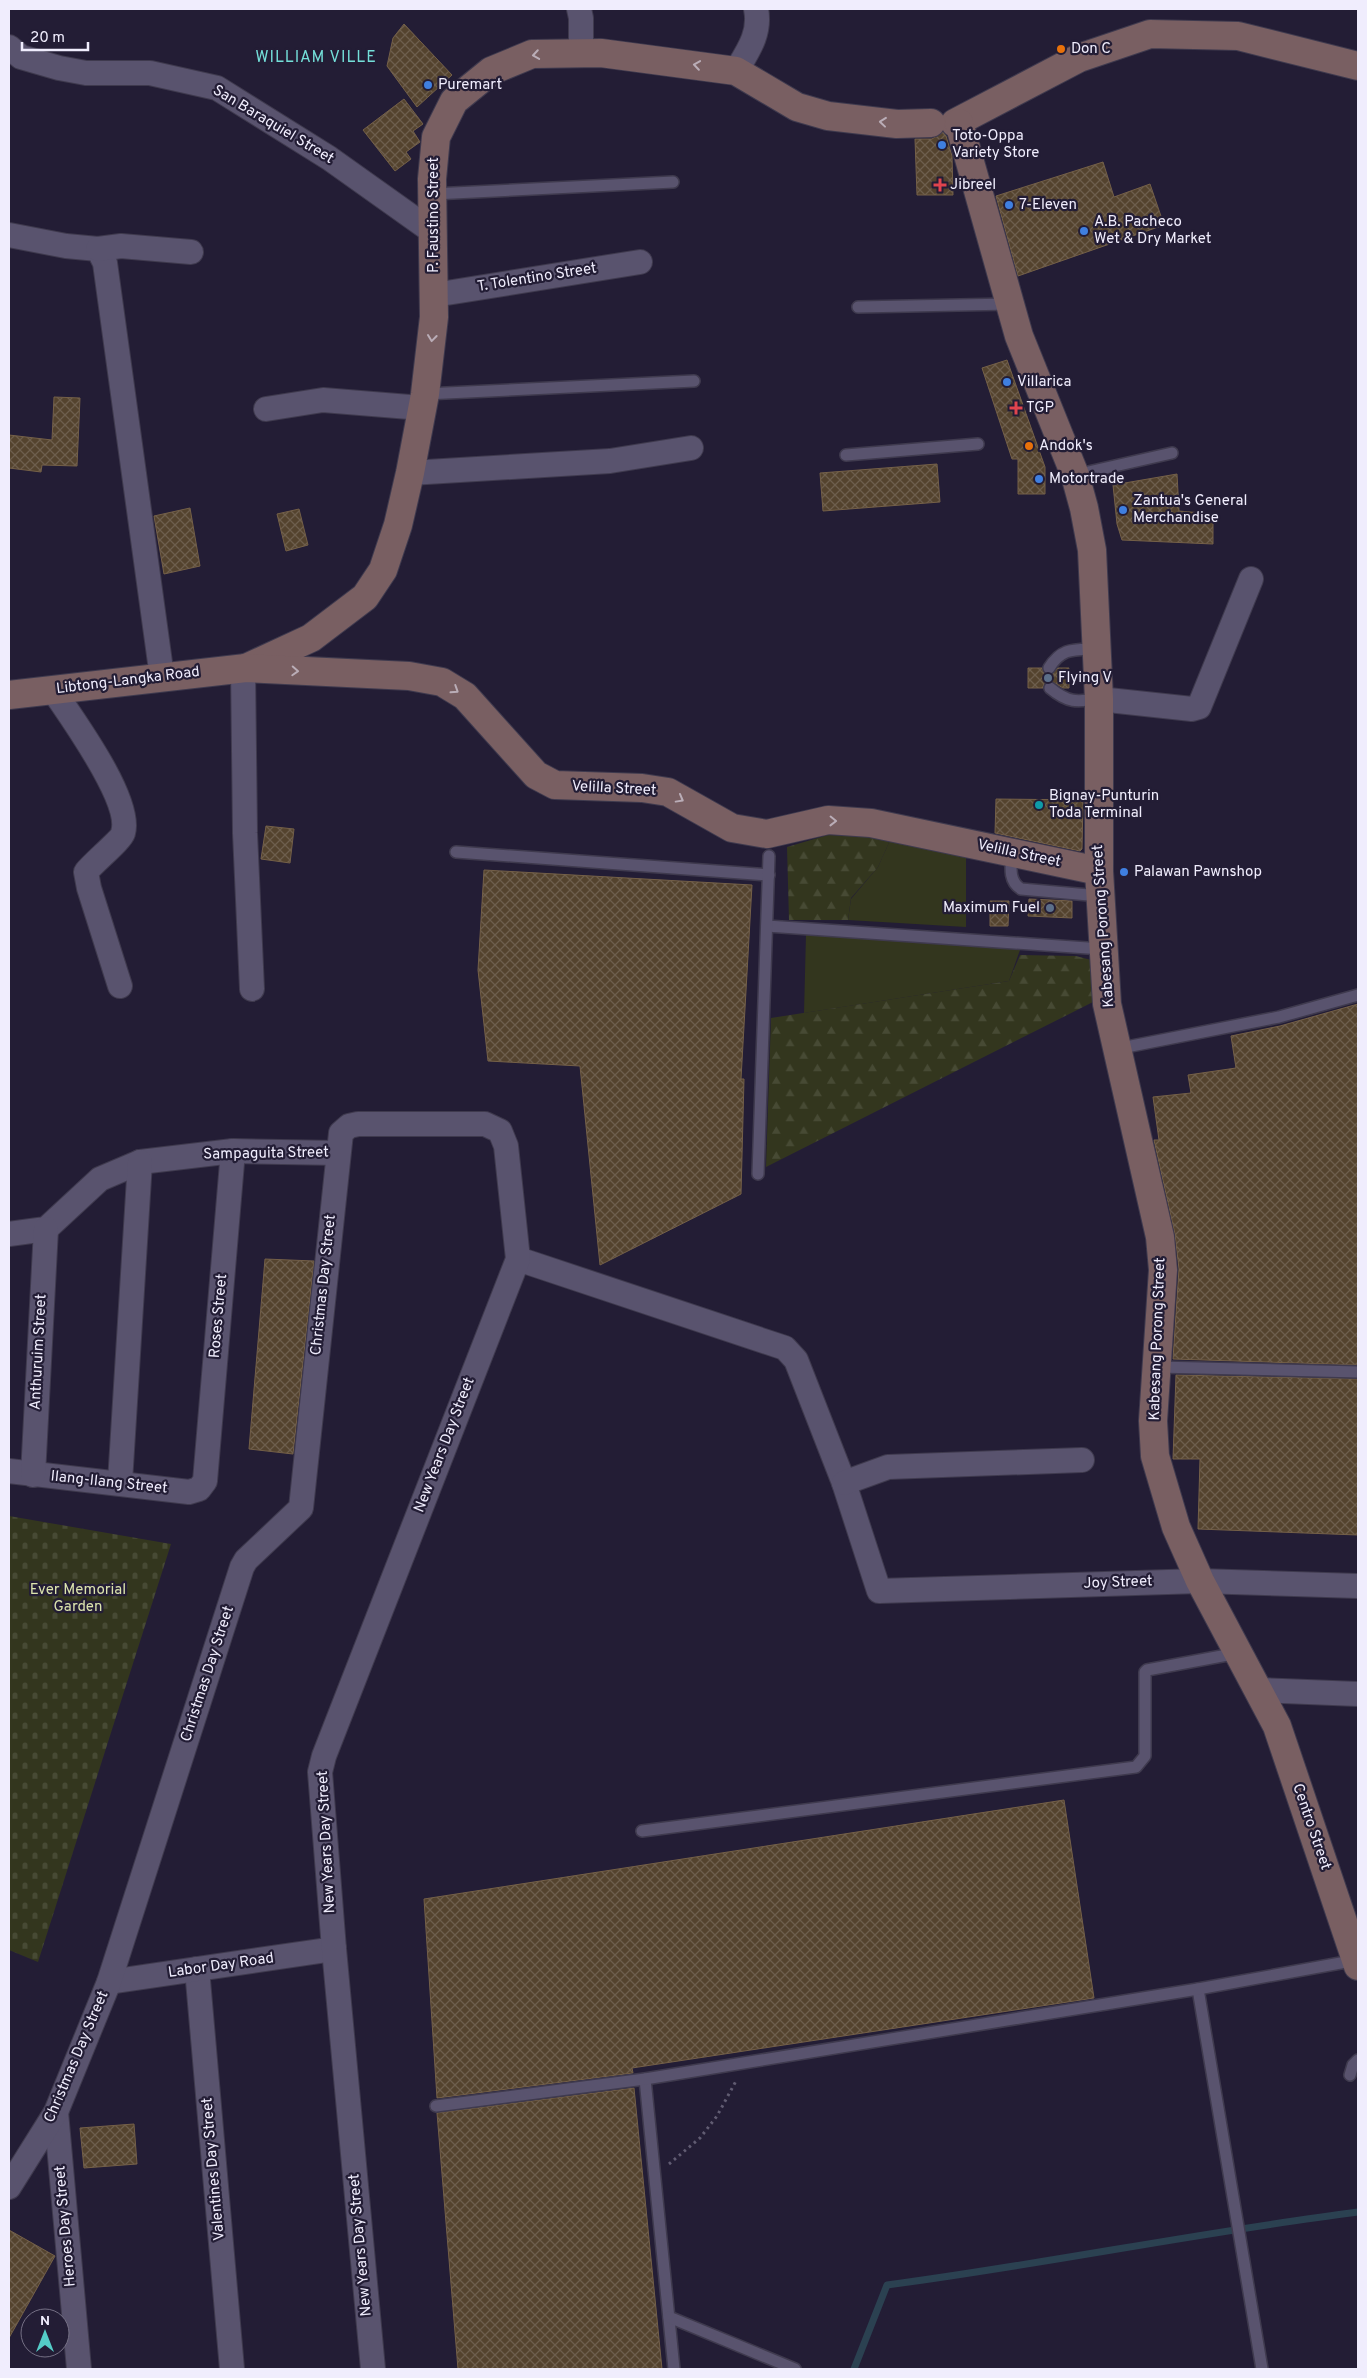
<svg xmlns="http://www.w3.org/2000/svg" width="1367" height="2378" viewBox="0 0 1367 2378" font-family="Overpass,sans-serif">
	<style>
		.grass { fill: #33361e }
		.forest { fill: url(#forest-firs) }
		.cemetery { fill: url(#cemetery-stones) }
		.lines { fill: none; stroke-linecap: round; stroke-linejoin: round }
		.stream { stroke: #2b4151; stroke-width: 7 }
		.building { fill: url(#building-cross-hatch); stroke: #746048 }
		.lane-casing { stroke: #3f3a4e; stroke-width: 14 }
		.street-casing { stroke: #3f3a4e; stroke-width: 26 }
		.secondary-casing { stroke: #3f3a4e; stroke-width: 30 }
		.path { stroke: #615c72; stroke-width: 3; stroke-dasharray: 2.5 4; stroke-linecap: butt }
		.lane { stroke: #59536e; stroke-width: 11 }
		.street { stroke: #59536e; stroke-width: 24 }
		.secondary { stroke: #795f62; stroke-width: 28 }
		.oneway { stroke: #baadb7 }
		.food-dot { fill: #e8710a; stroke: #231d35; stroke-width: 2 }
		.shop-dot { fill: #3f7fe0; stroke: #231d35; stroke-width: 2 }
		.health-dot { fill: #e0444e; stroke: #231d35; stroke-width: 2 }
		.service-dot { fill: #5c6f8a; stroke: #231d35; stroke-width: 2 }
		.culture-dot { fill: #0f9aa8; stroke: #231d35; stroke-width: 2 }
		.labels { text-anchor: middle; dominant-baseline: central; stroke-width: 4.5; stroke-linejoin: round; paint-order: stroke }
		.poi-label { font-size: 15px; fill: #f0edfd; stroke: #231d35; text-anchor: start }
		.street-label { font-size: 15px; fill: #f0edfd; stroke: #231d35 }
		.park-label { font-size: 15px; fill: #dbe3ad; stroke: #231d35 }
		.neighbourhood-label { font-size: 16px; letter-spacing: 1px; fill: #74dfd9; stroke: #231d35 }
	</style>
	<defs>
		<pattern id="forest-firs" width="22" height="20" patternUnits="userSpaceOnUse" patternTransform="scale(1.25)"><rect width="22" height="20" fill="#33361e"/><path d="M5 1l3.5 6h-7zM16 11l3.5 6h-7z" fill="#474a34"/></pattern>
		<pattern id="cemetery-stones" width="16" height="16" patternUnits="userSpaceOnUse" patternTransform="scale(1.25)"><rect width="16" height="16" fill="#33361e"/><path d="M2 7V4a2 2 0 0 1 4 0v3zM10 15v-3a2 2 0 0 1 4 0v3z" fill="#474a34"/></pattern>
		<pattern id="building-cross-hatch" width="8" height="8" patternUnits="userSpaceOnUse" patternTransform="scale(1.25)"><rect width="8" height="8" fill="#54432e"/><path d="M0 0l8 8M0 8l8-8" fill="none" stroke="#6d5e4d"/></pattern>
	</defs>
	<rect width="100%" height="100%" fill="#231d35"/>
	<g class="grass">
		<path d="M891,838L966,851V927L848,920L851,899L878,867Z"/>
		<path d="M806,934L1020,950L1009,981L804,1013Z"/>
	</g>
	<g class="forest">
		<path d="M828,835L891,838L878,867L851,898L848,920H789L787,847Z"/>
		<path d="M1020,955L1076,956L1091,960L1093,1002L766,1167L771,1018L1009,981Z"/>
	</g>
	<path class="cemetery" d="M9,1516L171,1544L38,1962L9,1950Z"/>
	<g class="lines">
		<path class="stream" d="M854,2369L887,2285C1045,2264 1201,2232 1358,2212"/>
	</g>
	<g class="building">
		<path d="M404,24L452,75L417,107L387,66L393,38Z"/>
		<path d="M404,99L423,124L413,131L420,142L406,152L411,159L395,171L363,130Z"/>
		<path d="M943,132L946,136L952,156L953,195H917L915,139H932Z"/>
		<path d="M1103,162L1114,197L1150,184L1164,225L1018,276L996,196Z"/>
		<path d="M1007,360L1045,467V494H1018V459H1012L982,368Z"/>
		<path d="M54,397L80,398L77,466L42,465L41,472L9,468V435L52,440Z"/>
		<path d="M937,464L940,502L823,511L820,473Z"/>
		<path d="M1177,474L1179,511L1213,514V544L1122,540L1117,524L1113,485Z"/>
		<path d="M190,508L200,566L164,574L154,516Z"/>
		<path d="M299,509L308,545L286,551L277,514Z"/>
		<path d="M1028,668H1042L1044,674L1049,675L1058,668H1069V688H1063L1051,681L1044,683L1043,688H1028Z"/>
		<path d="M996,799L1083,800L1082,849L1080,851L995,833Z"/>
		<path d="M266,826L294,829L290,863L261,859Z"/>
		<path d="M484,870L752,885L741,1079H744L741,1194L600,1265L580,1066L488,1061L478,970Z"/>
		<path d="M1029,899L1072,901V918L1028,916Z"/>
		<path d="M990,901H1009L1008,926H990Z"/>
		<path d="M1358,1004V1365L1173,1359L1179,1269L1175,1234L1154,1140H1159L1153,1097L1191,1093L1188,1075L1236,1068L1231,1036L1280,1026Z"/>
		<path d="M265,1259L314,1261L293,1454L249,1449Z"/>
		<path d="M1176,1375L1358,1379V1535L1198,1529L1200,1459H1173Z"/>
		<path d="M1064,1800L1094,1998L632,2068L633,2073L437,2098L424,1899Z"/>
		<path d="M634,2088L662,2369H458L437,2113Z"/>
		<path d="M134,2124L137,2164L84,2168L80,2128Z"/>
		<path d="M9,2230L55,2256L9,2338Z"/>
	</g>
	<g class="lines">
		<defs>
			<g id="lane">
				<path d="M433,194L673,182"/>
				<path d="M858,307L1010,304"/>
				<path d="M425,394L694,381"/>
				<path d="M846,455L978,444"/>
				<path d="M1075,475L1172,453"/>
				<path d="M1049,668C1062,647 1074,650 1097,649"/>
				<path d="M1050,688C1068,703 1076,702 1099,699"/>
				<path d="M456,852L769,875"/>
				<path d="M1012,853C1011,866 1008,881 1021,889L1100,896"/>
				<path d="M767,926L1102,949"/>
				<path d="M1116,1049L1279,1017L1358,995"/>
				<path d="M758,1174L769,856"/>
				<path d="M1158,1367L1358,1372"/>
				<path d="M642,1831L1136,1767L1145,1756V1672L1147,1670L1238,1653"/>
				<path d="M1198,1989L1262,2369"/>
				<path d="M1350,2075L1353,2065L1358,2060"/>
				<path d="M645,2079L674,2369"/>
				<path d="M436,2106L645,2079L1198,1989L1357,1960"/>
				<path d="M669,2317L795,2369"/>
			</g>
			<g id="street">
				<path d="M579,9L581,18V53"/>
				<path d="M9,47L21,57L59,68L86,73H150L217,88L329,158L433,232"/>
				<path d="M736,71C748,51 761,33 756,9"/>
				<path d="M9,235L66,246L98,249L105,263L162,677"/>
				<path d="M98,249L121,246L191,252"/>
				<path d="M434,295L640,262"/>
				<path d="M266,409L323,400L422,408"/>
				<path d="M410,473L610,461L691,448"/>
				<path d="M243,668L245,833L252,989"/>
				<path d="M53,690C71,717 133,801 123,833C121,840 94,862 86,872L89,888L120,986"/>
				<path d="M1099,699L1192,709L1199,707L1251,579"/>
				<path d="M9,1234L46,1229L100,1179L140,1162L233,1151L338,1153"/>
				<path d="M518,1259L785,1348L796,1360L844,1483L879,1591L1200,1581L1358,1586"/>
				<path d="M9,1471L189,1492L199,1489L205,1481L233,1151"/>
				<path d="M33,1475L46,1229"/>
				<path d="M120,1482L140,1162"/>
				<path d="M844,1483L888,1467L1082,1460"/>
				<path d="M1259,1690L1358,1694"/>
				<path d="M197,1969L232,2369"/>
				<path d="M109,1982L334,1949"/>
				<path d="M56,2112L79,2369"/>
				<path d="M9,2187L56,2112L109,1982L242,1567L246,1560L301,1508L341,1133L349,1126L358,1124H485L500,1131L506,1146L518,1259L324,1756L320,1772L334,1949L373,2369"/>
			</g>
			<g id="secondary">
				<path d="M955,123L1079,58L1150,34L1238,36L1358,66"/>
				<path d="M959,123L1019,336L1075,475L1084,508L1092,550L1099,699V871L1107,1004L1160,1237L1163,1270L1153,1421L1155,1456L1176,1527L1200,1581L1277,1726L1358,1966"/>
				<path d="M246,668L311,638L365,597L383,570L398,525L410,473L425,394L434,317L432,179L436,137L454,101L491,71L532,54L601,53L736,71L797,107L828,116L897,124L931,123"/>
				<path d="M9,695L246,668L409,676L442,682L465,696L536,775L555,785L642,788L668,792L732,828L767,834L828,820L871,823L1099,871"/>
			</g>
		</defs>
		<use href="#lane" class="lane-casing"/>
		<use href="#street" class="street-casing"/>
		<use href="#secondary" class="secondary-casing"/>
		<path class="path" d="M669,2164L700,2138L717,2116L736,2081"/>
		<use href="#lane" class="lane"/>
		<use href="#street" class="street"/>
		<use href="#secondary" class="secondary"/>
	</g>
	<defs><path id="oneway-chevron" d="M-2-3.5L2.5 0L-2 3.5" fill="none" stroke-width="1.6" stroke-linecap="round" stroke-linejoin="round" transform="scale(1.25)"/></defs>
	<g class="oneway">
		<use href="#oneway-chevron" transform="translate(536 55) rotate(171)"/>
		<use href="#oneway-chevron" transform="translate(697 65) rotate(-172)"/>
		<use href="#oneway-chevron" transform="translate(883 122) rotate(-174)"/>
		<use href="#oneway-chevron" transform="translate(432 338) rotate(97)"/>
		<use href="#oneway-chevron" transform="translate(295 671) rotate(3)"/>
		<use href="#oneway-chevron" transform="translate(455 690) rotate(33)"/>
		<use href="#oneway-chevron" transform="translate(680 799) rotate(29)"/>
		<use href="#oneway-chevron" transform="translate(833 821) rotate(1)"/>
	</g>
	<g class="food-dot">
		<circle cx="1061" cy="49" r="5"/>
		<circle cx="1029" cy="446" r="5"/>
	</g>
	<g class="shop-dot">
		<circle cx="428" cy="85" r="5"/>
		<circle cx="942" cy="145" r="5"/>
		<circle cx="1009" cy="205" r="5"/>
		<circle cx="1084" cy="231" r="5"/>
		<circle cx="1007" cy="382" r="5"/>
		<circle cx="1039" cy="479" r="5"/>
		<circle cx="1123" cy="510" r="5"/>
		<circle cx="1124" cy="872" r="5"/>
	</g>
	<g class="health-dot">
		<path d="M937.5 177.5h5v5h5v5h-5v5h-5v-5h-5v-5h5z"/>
		<path d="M1013.5 400.5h5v5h5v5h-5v5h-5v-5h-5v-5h5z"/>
	</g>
	<g class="service-dot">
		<circle cx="1048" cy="678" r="5"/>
		<circle cx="1050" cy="908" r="5"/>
	</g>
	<circle class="culture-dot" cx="1039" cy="805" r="5"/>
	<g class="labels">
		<g class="poi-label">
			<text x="1071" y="49">Don C</text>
			<text x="438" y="85">Puremart</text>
			<text x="952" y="136">Toto-Oppa<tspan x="952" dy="17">Variety Store</tspan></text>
			<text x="950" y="185">Jibreel</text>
			<text x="1019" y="205">7-Eleven</text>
			<text x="1094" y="222">A.B. Pacheco<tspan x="1094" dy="17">Wet &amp; Dry Market</tspan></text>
			<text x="1017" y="382">Villarica</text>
			<text x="1026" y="408">TGP</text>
			<text x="1039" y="446">Andok's</text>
			<text x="1049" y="479">Motortrade</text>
			<text x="1133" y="501">Zantua's General<tspan x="1133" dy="17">Merchandise</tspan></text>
			<text x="1058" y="678">Flying V</text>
			<text x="1049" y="796">Bignay-Punturin<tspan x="1049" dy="17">Toda Terminal</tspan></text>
			<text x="1134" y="872">Palawan Pawnshop</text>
			<text x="1040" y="908" text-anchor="end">Maximum Fuel</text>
		</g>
		<g class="street-label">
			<text transform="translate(273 125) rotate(31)">San Baraquiel Street</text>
			<text transform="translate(434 215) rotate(-90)">P. Faustino Street</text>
			<text transform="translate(537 278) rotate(-9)">T. Tolentino Street</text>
			<text transform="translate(128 681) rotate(-7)">Libtong-Langka Road</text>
			<text transform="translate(614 789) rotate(3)">Velilla Street</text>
			<text transform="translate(1019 854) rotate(12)">Velilla Street</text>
			<text transform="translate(1104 926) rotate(-94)">Kabesang Porong Street</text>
			<text transform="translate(266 1154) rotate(-1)">Sampaguita Street</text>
			<text transform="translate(324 1285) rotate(-84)">Christmas Day Street</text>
			<text transform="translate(219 1316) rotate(-85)">Roses Street</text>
			<text transform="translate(1158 1339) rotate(-88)">Kabesang Porong Street</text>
			<text transform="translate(39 1352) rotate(-87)">Anthuruim Street</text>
			<text transform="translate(445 1445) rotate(-69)">New Years Day Street</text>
			<text transform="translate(109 1483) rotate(6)">Ilang-Ilang Street</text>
			<text transform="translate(1118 1583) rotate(-2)">Joy Street</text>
			<text transform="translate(208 1674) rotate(-72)">Christmas Day Street</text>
			<text transform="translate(1311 1827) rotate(71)">Centro Street</text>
			<text transform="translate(327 1842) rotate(-93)">New Years Day Street</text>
			<text transform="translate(221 1966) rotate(-8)">Labor Day Road</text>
			<text transform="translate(77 2057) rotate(-67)">Christmas Day Street</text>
			<text transform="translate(214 2169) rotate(-95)">Valentines Day Street</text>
			<text transform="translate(66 2226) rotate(-95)">Heroes Day Street</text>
			<text transform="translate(361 2245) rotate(-95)">New Years Day Street</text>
		</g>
		<g class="park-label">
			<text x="78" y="1590">Ever Memorial<tspan x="78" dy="17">Garden</tspan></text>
		</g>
		<g class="neighbourhood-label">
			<text x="316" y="58">WILLIAM VILLE</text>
		</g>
	</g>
	<rect width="1367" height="2378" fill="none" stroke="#f0edfd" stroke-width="20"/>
	<g transform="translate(45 2333)"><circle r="24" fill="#231d35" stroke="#757085"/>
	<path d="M0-4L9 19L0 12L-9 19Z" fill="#54cdc7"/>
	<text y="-8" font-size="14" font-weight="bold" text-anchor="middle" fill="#f0edfd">N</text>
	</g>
	<path d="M22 42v8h66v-8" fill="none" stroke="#f0edfd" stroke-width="2.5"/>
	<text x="30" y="42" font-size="15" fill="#f0edfd" stroke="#231d35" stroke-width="4" paint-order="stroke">20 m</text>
</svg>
